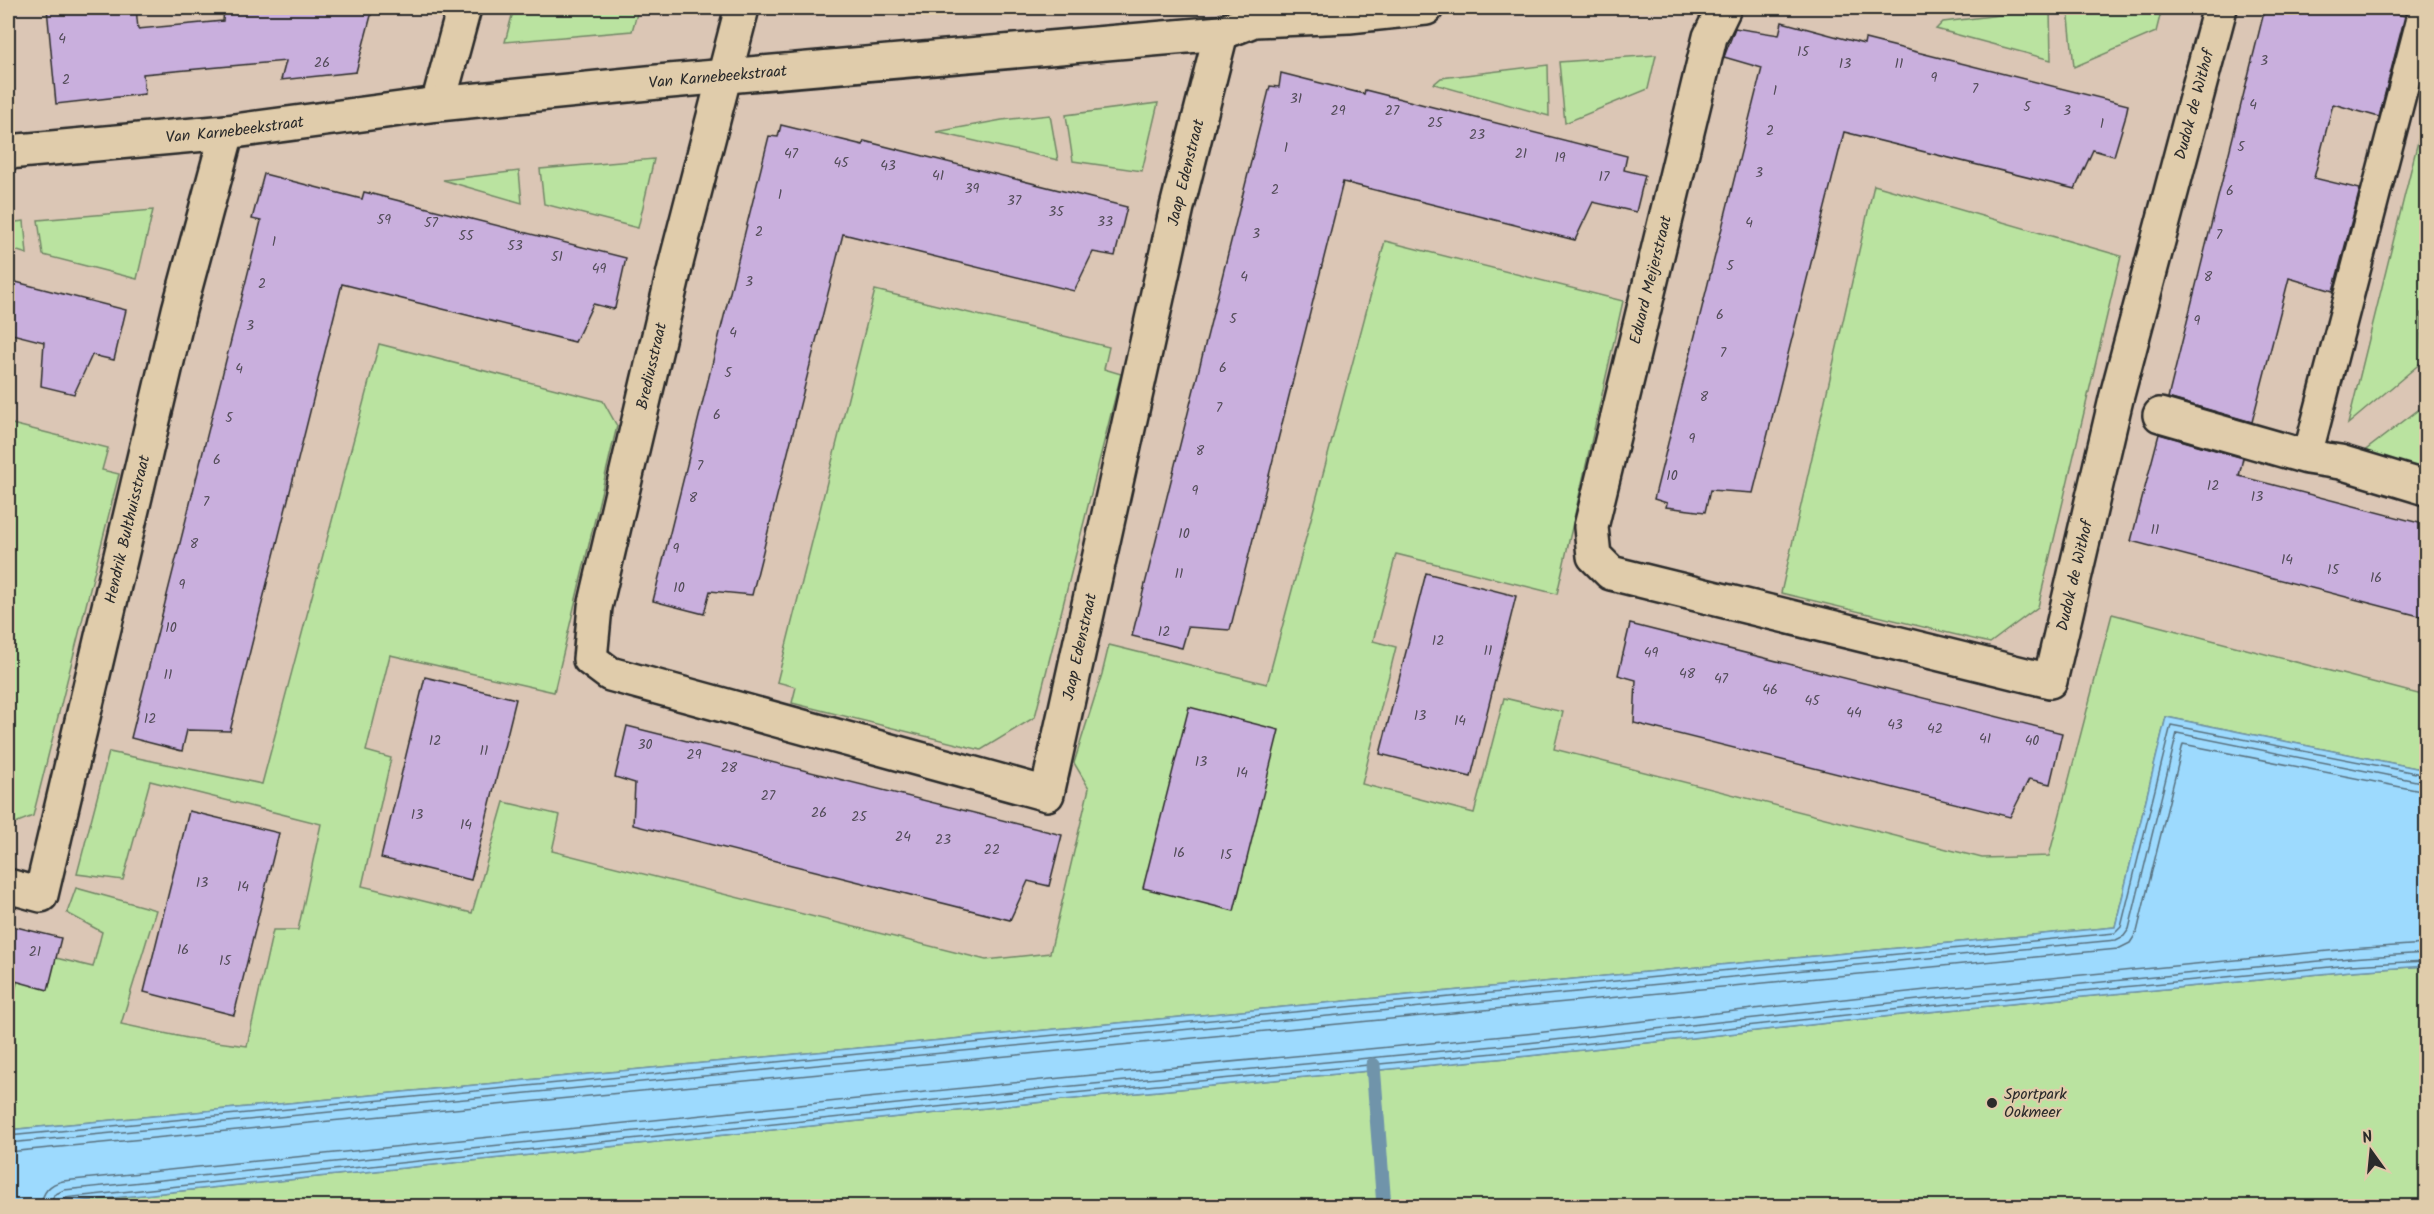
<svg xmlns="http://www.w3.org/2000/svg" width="2434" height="1214" viewBox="0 0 2434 1214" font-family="Kalam,sans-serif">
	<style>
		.green { fill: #bae3a0; stroke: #728766; stroke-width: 1.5 }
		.water { fill: #9ddafe; stroke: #6f94aa; stroke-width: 1.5 }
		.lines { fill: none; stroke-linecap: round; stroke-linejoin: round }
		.shore { stroke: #59717f; stroke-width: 1.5 }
		.stream { stroke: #6f94aa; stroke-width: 15 }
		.building { fill: #c9afdd; stroke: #2b2b2b; stroke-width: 1.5 }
		.lane-casing { stroke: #2b2b2b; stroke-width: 33 }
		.street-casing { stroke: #2b2b2b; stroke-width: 38 }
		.lane { stroke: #e0ccab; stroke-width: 28 }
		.street { stroke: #e0ccab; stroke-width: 33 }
		.poi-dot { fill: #2b2b2b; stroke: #e0ccab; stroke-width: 2 }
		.labels { text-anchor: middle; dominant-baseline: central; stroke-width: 4.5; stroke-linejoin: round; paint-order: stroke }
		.number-label { font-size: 14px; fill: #524c58 }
		.street-label { font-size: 16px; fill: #2b2b2b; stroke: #e0ccab }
		.poi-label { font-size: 16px; fill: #2b2b2b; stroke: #e0ccab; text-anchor: start }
	</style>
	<rect width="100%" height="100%" fill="#dbc6b5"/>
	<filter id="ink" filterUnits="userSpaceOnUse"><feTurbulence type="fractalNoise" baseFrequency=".0167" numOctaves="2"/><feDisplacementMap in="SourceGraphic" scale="12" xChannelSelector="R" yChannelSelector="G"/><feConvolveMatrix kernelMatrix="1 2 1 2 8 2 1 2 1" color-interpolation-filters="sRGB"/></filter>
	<g filter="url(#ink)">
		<g class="green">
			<path d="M514,8H628L638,10L632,31L505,42Z"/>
			<path d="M2068,8H2162L2156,32L2074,67Z"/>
			<path d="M2050,9L2051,60L1936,29L1943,22Z"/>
			<path d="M1656,55L1648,89L1565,123L1559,62Z"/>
			<path d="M1548,65L1549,116L1434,84L1441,78Z"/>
			<path d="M1158,103L1142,171L1073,161L1066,115Z"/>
			<path d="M2426,109V312L2421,313L2422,362L2348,424Z"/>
			<path d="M1050,115L1058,160L936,132L1002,120Z"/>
			<path d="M654,159L638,228L544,204L540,169Z"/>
			<path d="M519,171L522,203L443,180Z"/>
			<path d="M1874,185L2121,256L2038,607L1990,643L1781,593Z"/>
			<path d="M153,210L137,279L43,255L38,220Z"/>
			<path d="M24,221L27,254L8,248V223Z"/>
			<path d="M1385,241L1623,301L1557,594L1396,554L1373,641L1396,647L1362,784L1474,813L1504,698L1563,712L1554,749L1982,858L2049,856L2112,614L2426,696V770L2166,717L2115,927L8,1130V1013L27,951L93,967L102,932L67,913L76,888L156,910L121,1024L187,1038L247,1046L273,930H298L321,824L150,781L123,880L77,874L109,752L262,784L379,344L603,401L617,426L554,692L390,655L366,751L391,758L362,886L472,913L504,802L560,815L552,851L986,960L1050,953L1089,788L1074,763L1102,674L1109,645L1267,684Z"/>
			<path d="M875,290L1109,347L1104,369L1121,374L1035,717L981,750L792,703L796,687L777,682Z"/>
			<path d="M2426,404V474L2358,456Z"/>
			<path d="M8,423L108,448L102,470L119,474L33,816L8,826Z"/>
			<path d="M2426,966V1206H36L1063,1100L1528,1056L1928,1012L2351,971Z"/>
		</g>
		<path class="water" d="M2166,717L2426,770V966L2351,971L1928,1012L1528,1056L1063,1100L36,1206H8V1130L2115,927Z"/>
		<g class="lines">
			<g class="shore">
				<path d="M8,1136L2115,933L2121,927L2171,725L2426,775"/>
				<path d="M8,1143L2116,940L2124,936L2129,929L2177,733L2426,783"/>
				<path d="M8,1152L2118,949L2130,943L2137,932L2183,744L2426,792"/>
				<path d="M41,1206C42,1193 49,1184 63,1181L1061,1078L1526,1034L1926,990L2349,949L2426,944"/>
				<path d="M50,1206L54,1195L64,1190L1062,1087L1527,1043L1927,999L2350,958L2426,953"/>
				<path d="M58,1206L59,1201L64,1198L1062,1094L1527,1050L1928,1006L2350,965L2426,961"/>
			</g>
			<path class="stream" d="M1373,1065L1384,1206"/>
		</g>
		<g class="building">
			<path d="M47,8H136L138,29L223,21L224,8H373L356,72L281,80L286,61L143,74L145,94L56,104Z"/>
			<path d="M2265,8H2370L2405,16L2379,117L2333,104L2314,178L2360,189L2333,291L2289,278L2252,422L2168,398Z"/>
			<path d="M1782,22L1864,44L1865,39L2128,105L2125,119L2114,156L2093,150L2075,189L1844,132L1753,493L1710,490L1705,512L1666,507L1667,503L1654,499L1762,68L1724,57L1735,28L1779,35Z"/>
			<path d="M1281,73L1364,94L1365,90L1627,156L1624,170L1645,175L1636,212L1593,202L1575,240L1343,182L1230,630L1188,627L1182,648L1132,636L1270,86L1279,87Z"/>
			<path d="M781,125L863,145L864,141L1127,207L1115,256L1093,252L1074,291L843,234L752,595L710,591L704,614L653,601L769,136L778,137Z"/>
			<path d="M264,174L362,199L364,192L626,258L615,308L613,309L593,304L575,342L342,284L230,731L187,730L182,751L131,738L261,221L252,219Z"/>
			<path d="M8,280L126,310L114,360L92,355L74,394L41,386L44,342L8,333Z"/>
			<path d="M2159,434L2243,458L2239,476L2427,525V618L2131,541Z"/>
			<path d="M1426,573L1516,596L1471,777L1380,754Z"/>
			<path d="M1630,624L2062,733L2050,784L2029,779L2010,817L1634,723L1636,680L1618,675Z"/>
			<path d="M425,677L516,699L471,880L381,858Z"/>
			<path d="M1189,707L1279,730L1234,911L1143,888Z"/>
			<path d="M627,726L1062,835L1049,886L1028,881L1010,920L633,825L635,783L615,777Z"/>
			<path d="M189,811L279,833L234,1015L144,992Z"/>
			<path d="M8,925L61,938L48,990L8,979Z"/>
		</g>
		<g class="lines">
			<defs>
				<path id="lane" d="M2307,457L2424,8"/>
				<g id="street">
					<path id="s1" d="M742,8L677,259L595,607L590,659L610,674L1047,794L1177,207L1221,33"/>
					<path id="s2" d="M1724,8L1710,37L1591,527L1594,556L1611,573L2050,681L2116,399L2220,8"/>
					<path d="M438,104L464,8"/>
					<path id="s3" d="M8,152L227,132L438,104L658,82L1221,33L1254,20L1349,16L1426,8"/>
					<path d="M2160,415L2307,457L2340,462L2426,488"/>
					<path id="s4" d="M8,886L41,895L179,310L227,132"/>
				</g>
			</defs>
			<use href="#lane" class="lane-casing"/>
			<use href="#street" class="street-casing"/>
			<use href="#lane" class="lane"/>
			<use href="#street" class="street"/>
		</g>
	</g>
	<circle class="poi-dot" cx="1992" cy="1103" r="6"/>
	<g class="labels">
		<g class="number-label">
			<text x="62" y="39">4</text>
			<text x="1803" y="52">15</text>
			<text x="2264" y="61">3</text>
			<text x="322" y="63">26</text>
			<text x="1845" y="64">13</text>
			<text x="1899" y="64">11</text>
			<text x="1934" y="78">9</text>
			<text x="66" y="80">2</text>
			<text x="1975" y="89">7</text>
			<text x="1775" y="91">1</text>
			<text x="1296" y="99">31</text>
			<text x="2253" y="105">4</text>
			<text x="2027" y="107">5</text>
			<text x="1338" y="111">29</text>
			<text x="1392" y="111">27</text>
			<text x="2067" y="111">3</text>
			<text x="1435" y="123">25</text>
			<text x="2102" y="124">1</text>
			<text x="1770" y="131">2</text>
			<text x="1477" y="135">23</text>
			<text x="2241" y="147">5</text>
			<text x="1286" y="148">1</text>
			<text x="791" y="154">47</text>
			<text x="1521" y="154">21</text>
			<text x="1560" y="158">19</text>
			<text x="841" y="163">45</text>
			<text x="888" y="166">43</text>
			<text x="1759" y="173">3</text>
			<text x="938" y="176">41</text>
			<text x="1604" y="177">17</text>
			<text x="972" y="189">39</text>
			<text x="1275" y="190">2</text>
			<text x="2230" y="191">6</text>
			<text x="780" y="195">1</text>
			<text x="1014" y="201">37</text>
			<text x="1056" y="212">35</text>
			<text x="384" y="220">59</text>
			<text x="1105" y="222">33</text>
			<text x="431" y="223">57</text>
			<text x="1749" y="223">4</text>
			<text x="759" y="232">2</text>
			<text x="1256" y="234">3</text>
			<text x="2219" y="235">7</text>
			<text x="466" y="236">55</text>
			<text x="274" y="242">1</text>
			<text x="515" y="246">53</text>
			<text x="557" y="257">51</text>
			<text x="1730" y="266">5</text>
			<text x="599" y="269">49</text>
			<text x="1244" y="277">4</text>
			<text x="2208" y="277">8</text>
			<text x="749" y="282">3</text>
			<text x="262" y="284">2</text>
			<text x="1720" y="315">6</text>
			<text x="1233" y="319">5</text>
			<text x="2197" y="321">9</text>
			<text x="250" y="326">3</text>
			<text x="733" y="333">4</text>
			<text x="1723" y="353">7</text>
			<text x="1223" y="368">6</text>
			<text x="239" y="369">4</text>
			<text x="728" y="373">5</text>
			<text x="1704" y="397">8</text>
			<text x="1219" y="408">7</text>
			<text x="717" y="415">6</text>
			<text x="229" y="418">5</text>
			<text x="1692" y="439">9</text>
			<text x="1200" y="451">8</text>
			<text x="217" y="460">6</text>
			<text x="700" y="466">7</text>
			<text x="1672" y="476">10</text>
			<text x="2213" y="486">12</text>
			<text x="1195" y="491">9</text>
			<text x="2257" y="497">13</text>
			<text x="693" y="498">8</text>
			<text x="206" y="502">7</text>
			<text x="2155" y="530">11</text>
			<text x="1184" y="534">10</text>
			<text x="194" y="544">8</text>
			<text x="676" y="549">9</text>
			<text x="2287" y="560">14</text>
			<text x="2333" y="570">15</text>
			<text x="1179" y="574">11</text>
			<text x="2376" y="578">16</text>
			<text x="182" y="585">9</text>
			<text x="679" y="588">10</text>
			<text x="171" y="628">10</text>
			<text x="1164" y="632">12</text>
			<text x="1438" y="641">12</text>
			<text x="1488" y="651">11</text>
			<text x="1651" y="653">49</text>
			<text x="1687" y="674">48</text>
			<text x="168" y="675">11</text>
			<text x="1721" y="679">47</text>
			<text x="1770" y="690">46</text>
			<text x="1812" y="701">45</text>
			<text x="1854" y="713">44</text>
			<text x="1420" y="716">13</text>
			<text x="150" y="719">12</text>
			<text x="1460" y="721">14</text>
			<text x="1895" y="725">43</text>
			<text x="1935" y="729">42</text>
			<text x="1985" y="739">41</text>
			<text x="435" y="741">12</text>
			<text x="2032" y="741">40</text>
			<text x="645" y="745">30</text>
			<text x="484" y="751">11</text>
			<text x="694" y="755">29</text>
			<text x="1201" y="762">13</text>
			<text x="729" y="768">28</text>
			<text x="1242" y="773">14</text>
			<text x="768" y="796">27</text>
			<text x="819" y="813">26</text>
			<text x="417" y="815">13</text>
			<text x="859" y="817">25</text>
			<text x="466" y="825">14</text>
			<text x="903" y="837">24</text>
			<text x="943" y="840">23</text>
			<text x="992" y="850">22</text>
			<text x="1179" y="853">16</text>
			<text x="1226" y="855">15</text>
			<text x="202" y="883">13</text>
			<text x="243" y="887">14</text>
			<text x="183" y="950">16</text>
			<text x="35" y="952">21</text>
			<text x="225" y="961">15</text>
		</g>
		<g class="street-label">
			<text stroke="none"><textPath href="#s3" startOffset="714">Van Karnebeekstraat</textPath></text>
			<text stroke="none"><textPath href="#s2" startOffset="1636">Dudok de Withof</textPath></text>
			<text stroke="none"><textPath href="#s3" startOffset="228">Van Karnebeekstraat</textPath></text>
			<text stroke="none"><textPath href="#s1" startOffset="1784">Jaap Edenstraat</textPath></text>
			<text transform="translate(1651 280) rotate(-76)">Eduard Meijerstraat</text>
			<text transform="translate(652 366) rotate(-77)">Brediusstraat</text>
			<text stroke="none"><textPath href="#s4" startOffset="410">Hendrik Bulthuisstraat</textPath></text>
			<text stroke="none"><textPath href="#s2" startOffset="1150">Dudok de Withof</textPath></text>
			<text stroke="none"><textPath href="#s1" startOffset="1298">Jaap Edenstraat</textPath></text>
		</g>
		<g class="poi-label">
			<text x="2004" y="1094">Sportpark<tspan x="2004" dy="18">Ookmeer</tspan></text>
		</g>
	</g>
	<rect width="2434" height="1214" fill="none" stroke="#e0ccab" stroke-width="30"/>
	<rect x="15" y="15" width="2404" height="1184" fill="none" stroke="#2b2b2b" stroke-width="2" filter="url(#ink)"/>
	<g transform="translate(2371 1151) rotate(345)" stroke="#e0ccab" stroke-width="4.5" paint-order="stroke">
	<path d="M0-4.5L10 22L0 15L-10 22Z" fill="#2b2b2b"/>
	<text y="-9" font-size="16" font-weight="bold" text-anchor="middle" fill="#2b2b2b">N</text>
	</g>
</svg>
